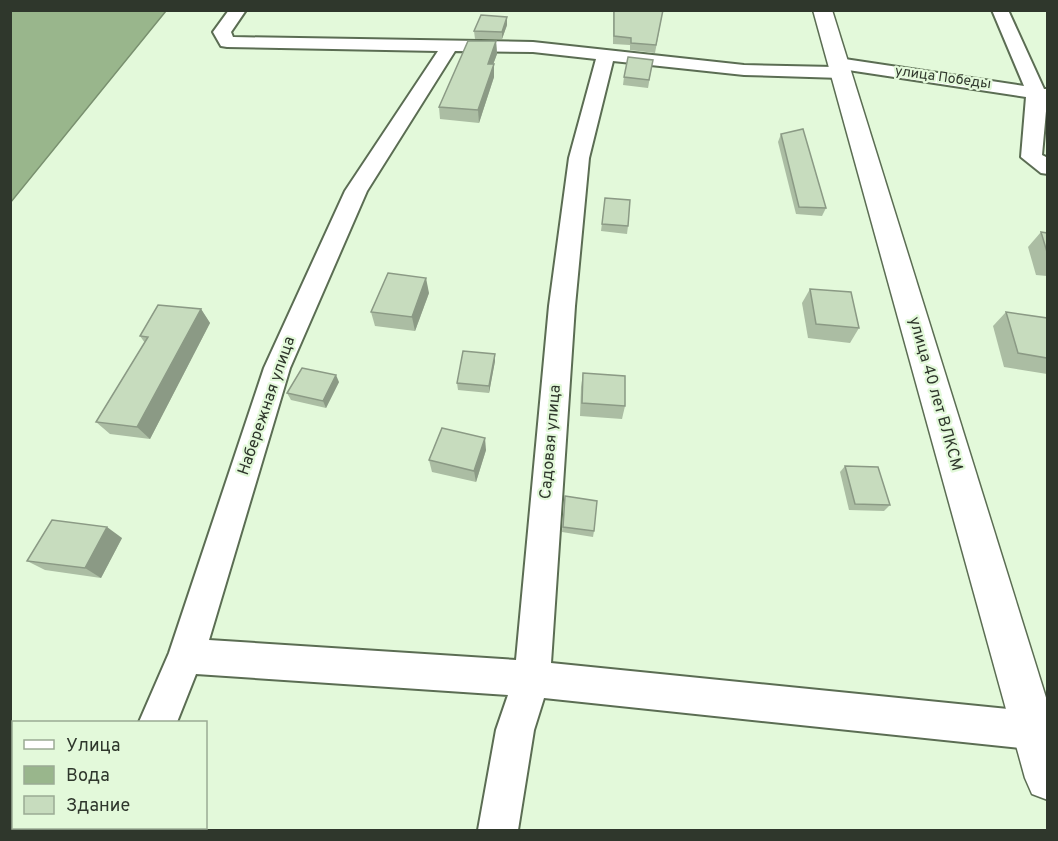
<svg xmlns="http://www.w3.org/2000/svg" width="1058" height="841" viewBox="0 0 1058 841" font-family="Overpass,sans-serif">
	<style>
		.water { fill: #99b68c; stroke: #79906f; stroke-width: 1.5 }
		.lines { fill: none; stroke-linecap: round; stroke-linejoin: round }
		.minor-casing { stroke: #5b6d53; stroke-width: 4 }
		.tertiary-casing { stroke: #5b6d53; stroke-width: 3 }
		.minor { fill: #fff; fill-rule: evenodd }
		.tertiary { fill: #fff; fill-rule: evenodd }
		.wall { fill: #abbda3 }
		.shaded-wall { fill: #8b9a85 }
		.building { fill: #c7dcbe; stroke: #8b9a85; stroke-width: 1.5 }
		.labels { text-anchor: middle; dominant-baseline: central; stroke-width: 4.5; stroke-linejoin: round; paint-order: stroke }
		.far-street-label { font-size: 14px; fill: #2f372c; stroke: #e3f9da }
		.street-label { font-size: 16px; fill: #2f372c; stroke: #e3f9da }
	</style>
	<rect width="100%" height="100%" fill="#e3f9da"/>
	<path class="water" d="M11,10L166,11L11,202L10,11Z"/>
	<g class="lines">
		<defs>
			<g id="minor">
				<path d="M229,10H246L231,32L233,37L533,42L744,65L834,67L829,63L832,59L838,58L1024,86L992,10H1008L1044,89H1048L1042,155L1048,158V174L1041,173L1021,157L1026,97L848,70L850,73L847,77L841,78L744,75L613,61L589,158L575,306L551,663L1048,713V751L544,698L534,730L518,830H478L496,730L508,695L196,674L177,722H139L169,653L264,368L345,191L438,51L227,47L221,46L213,32ZM455,51L533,52L596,59L569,158L549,306L516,660L209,640L290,368L367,191Z"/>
				<path d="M94,828H134L133,830H93Z"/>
			</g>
			<path id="tertiary" d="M813,10H832L1048,704V800L1032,794L1025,778Z"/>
		</defs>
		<use href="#minor" class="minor-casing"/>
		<use href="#tertiary" class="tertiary-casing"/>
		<use href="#minor" class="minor"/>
		<use href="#tertiary" class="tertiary"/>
	</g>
	<g class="wall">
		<path d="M613,10H663L655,53L630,50V45L613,44Z"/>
		<path d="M507,25L502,39H475L474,31Z"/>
		<path d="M496,41L497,54L493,64L494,77L479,123L440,119L439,107Z"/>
		<path d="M653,60L648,88L623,85L624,77Z"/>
		<path d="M781,134L826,208L822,216L796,214L778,142Z"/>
		<path d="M605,198L628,226L627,234L601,231Z"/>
		<path d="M1041,232L1047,233V276L1036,275L1028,247Z"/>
		<path d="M810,289L859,328L850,343L808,338L802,303Z"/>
		<path d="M429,293L415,331L375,326L371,312Z"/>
		<path d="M201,309L210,323L150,439L110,434L96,422L145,343L140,336Z"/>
		<path d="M1006,312L1047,318V374L1004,367L993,326Z"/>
		<path d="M495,361L489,393L458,390L457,383Z"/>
		<path d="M583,373L625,406L622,419L580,416L581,387Z"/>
		<path d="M339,382L326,408L291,400L287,393Z"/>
		<path d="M486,450L476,482L432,472L429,460Z"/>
		<path d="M845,466L890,505L884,511L849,510L840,472Z"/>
		<path d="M565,496L594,531L593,537L562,532Z"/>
		<path d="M122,538L101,578L45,570L27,561Z"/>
	</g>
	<g class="shaded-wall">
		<path d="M507,17V25L502,39V32Z"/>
		<path d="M496,41L497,54L489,76L488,64Z"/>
		<path d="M494,64V77L479,123L478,110Z"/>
		<path d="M426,278L429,293L415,331L412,317Z"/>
		<path d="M201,309L210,323L150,439L137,427Z"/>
		<path d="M495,354V361L489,393V386Z"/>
		<path d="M336,375L339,382L326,408L323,401Z"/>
		<path d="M485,438L486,450L476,482L474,471Z"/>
		<path d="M107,527L122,538L101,578L85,568Z"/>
	</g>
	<g class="building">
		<path d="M614,10H663L656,45L631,43V38L614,36Z"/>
		<path d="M481,15L507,17L502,32L474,31Z"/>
		<path d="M468,41H496L488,64H494L478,110L439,107Z"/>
		<path d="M628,57L653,60L649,80L624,77Z"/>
		<path d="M803,129L826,208L799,207L781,134Z"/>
		<path d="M605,198L630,200L628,226L602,224Z"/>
		<path d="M1041,232L1047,233V252Z"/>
		<path d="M388,273L426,278L412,317L371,312Z"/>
		<path d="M810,289L851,292L859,328L816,324Z"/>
		<path d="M158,305L201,309L137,427L96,422L148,337L140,336Z"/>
		<path d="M1006,312L1047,318V358L1018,353Z"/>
		<path d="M463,351L495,354L489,386L457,383Z"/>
		<path d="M302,368L336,375L323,401L287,393Z"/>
		<path d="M583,373L625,376V406L582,403Z"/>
		<path d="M442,428L485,438L474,471L429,460Z"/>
		<path d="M845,466L878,467L890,505L855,504Z"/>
		<path d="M565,496L597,501L594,531L563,527Z"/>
		<path d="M52,520L107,527L85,568L27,561Z"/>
	</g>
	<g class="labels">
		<g class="far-street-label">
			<text transform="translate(943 78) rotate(8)">улица Победы</text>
		</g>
		<g class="street-label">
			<text transform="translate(935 394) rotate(74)">улица 40 лет ВЛКСМ</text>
			<text transform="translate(267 406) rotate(-71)">Набережная улица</text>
			<text transform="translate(551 442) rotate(-85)">Садовая улица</text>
		</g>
	</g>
	<rect width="1058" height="841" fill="none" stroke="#2f372c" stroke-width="24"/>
	<rect x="12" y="721" width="195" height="108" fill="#e3f9da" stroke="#9bab94" stroke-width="1.5"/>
	<rect x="24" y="740" width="30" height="9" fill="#ffffff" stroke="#9bab94" stroke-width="1.5"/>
	<text x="66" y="751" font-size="18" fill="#2f372c">Улица</text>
	<rect x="24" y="766" width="30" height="18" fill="#99b68c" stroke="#9bab94" stroke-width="1.5"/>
	<text x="66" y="781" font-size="18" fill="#2f372c">Вода</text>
	<rect x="24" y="796" width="30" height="18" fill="#c7dcbe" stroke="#9bab94" stroke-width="1.5"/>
	<text x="66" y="811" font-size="18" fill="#2f372c">Здание</text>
</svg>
